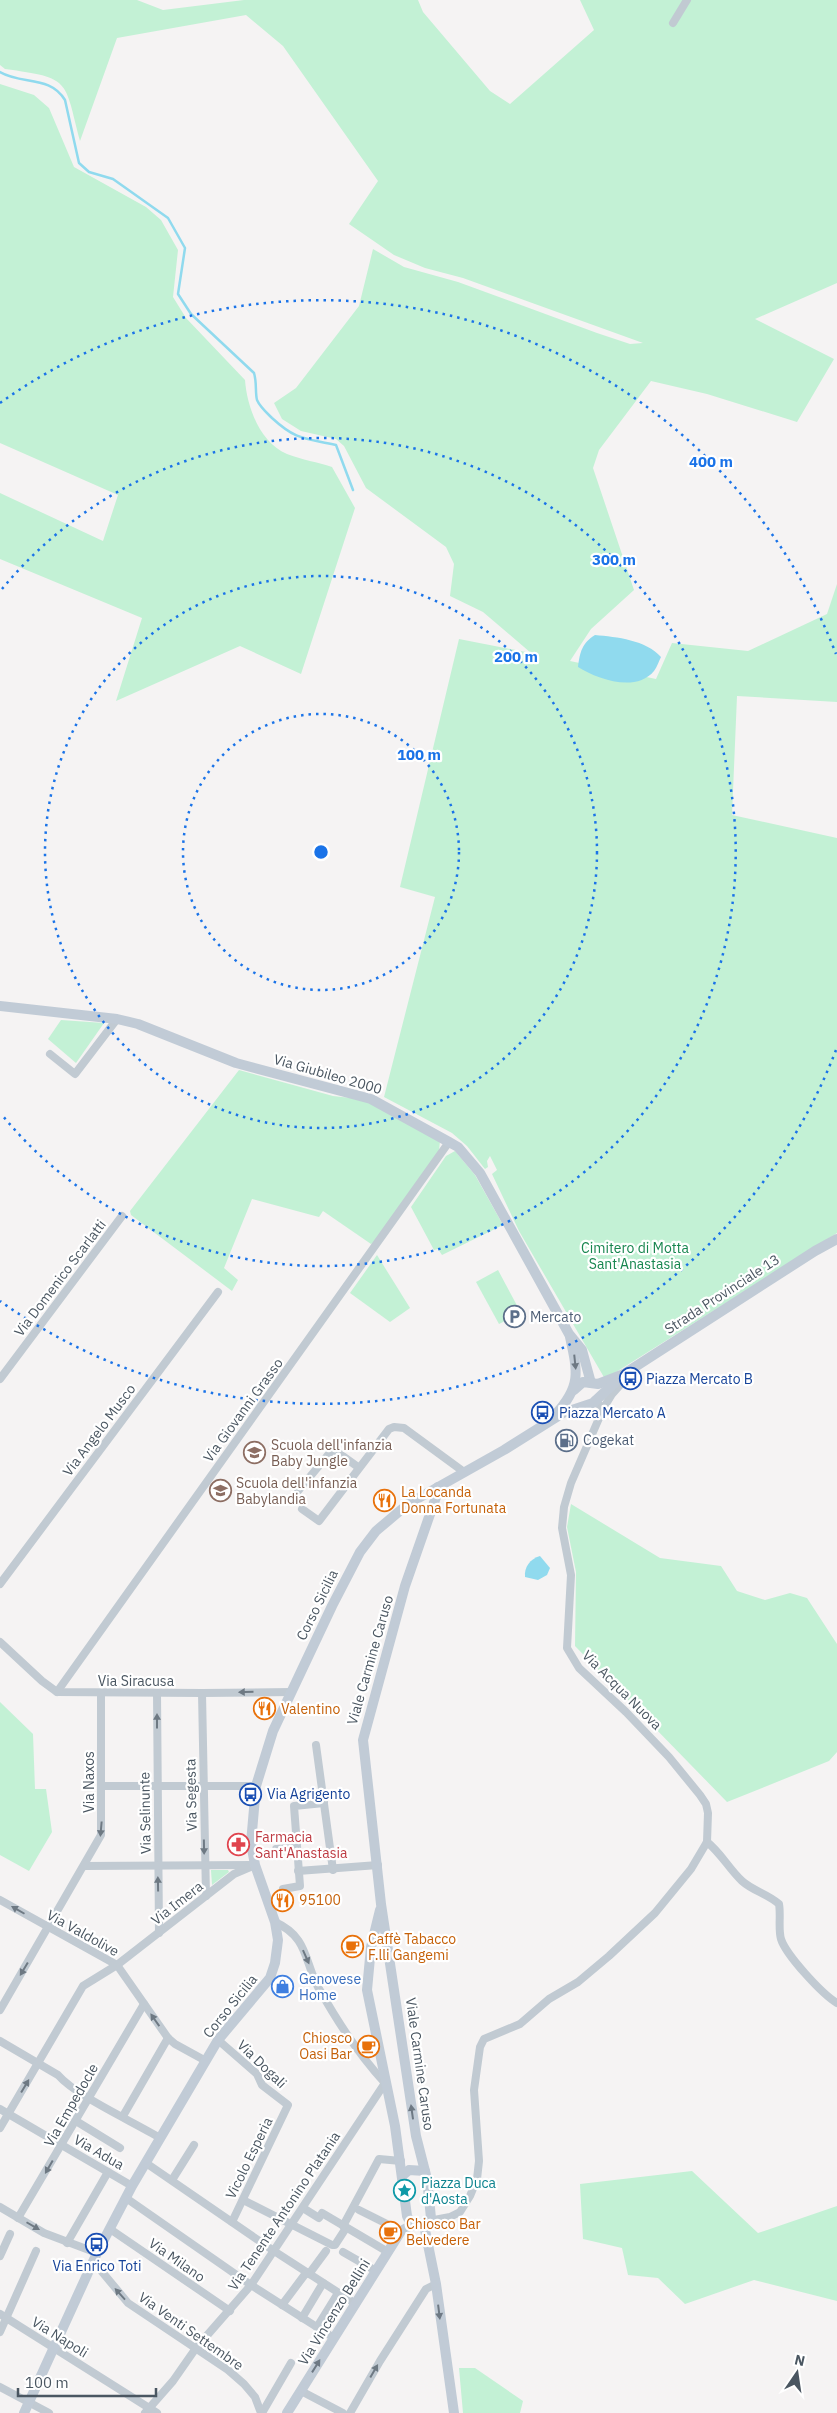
<svg xmlns="http://www.w3.org/2000/svg" width="837" height="2413" viewBox="0 0 837 2413" font-family="'IBM Plex Sans',sans-serif">
	<style>
		.green { fill: #c3f1d5 }
		.water { fill: #90daee }
		.lines { fill: none; stroke-linecap: round; stroke-linejoin: round }
		.stream { stroke: #90daee; stroke-width: 2.5 }
		.street { stroke: #c1cad2; stroke-width: 8 }
		.secondary { stroke: #c1cbd6; stroke-width: 10 }
		.oneway { fill: #6e7984 }
		.oneway2 { fill: #6e7983 }
		.ring { fill: none; stroke: #1a73e8; stroke-width: 2.5; stroke-dasharray: 2.5 5 }
		.labels { text-anchor: middle; dominant-baseline: central; stroke-width: 4.5; stroke-linejoin: round; paint-order: stroke }
		.street-label { font-size: 14px; fill: #4a5661; stroke: #fff }
		.park-label { font-size: 14px; fill: #17864f; stroke: #fff }
		.service-label { font-size: 14px; fill: #4e5e75; stroke: #fff; text-anchor: start }
		.transit-label { font-size: 14px; fill: #164399; stroke: #fff; text-anchor: start }
		.education-label { font-size: 14px; fill: #785e54; stroke: #fff; text-anchor: start }
		.food-label { font-size: 14px; fill: #c56008; stroke: #fff; text-anchor: start }
		.health-label { font-size: 14px; fill: #be3a42; stroke: #fff; text-anchor: start }
		.shop-label { font-size: 14px; fill: #366cbe; stroke: #fff; text-anchor: start }
		.culture-label { font-size: 14px; fill: #0d838f; stroke: #fff; text-anchor: start }
		.centre { fill: #1a73e8; stroke: #fff; stroke-width: 2.5 }
		.ring-label { font-size: 15px; text-anchor: middle; font-weight: bold; fill: #1a73e8; stroke: #fff; stroke-width: 4.5; stroke-linejoin: round; paint-order: stroke }
	</style>
	<rect width="100%" height="100%" fill="#f5f3f3"/>
	<g class="green">
		<path d="M0,0H137L163,10L244,0H418L423,12L490,91L510,104L594,30L580,0H837V283L755,319L834,359L797,422L707,394L651,381L599,450L593,468L634,590L591,629L570,661L656,679L672,643L748,651L827,614L837,584V702L737,696L732,815L837,838V1233L605,1379L519,1231L492,1174L497,1170L490,1156L487,1161L488,1167L485,1169L467,1146L452,1133L384,1097L435,897L400,887L459,639L531,653L483,612L450,596L454,564L446,547L366,488L344,446L336,439L301,431L282,419L274,403L296,388L359,306L373,249L404,267L458,282L597,333L630,344L643,343L463,278L425,268L394,255L349,224L378,181L283,46L246,15L117,38L80,141C64,79 71,78 5,69L0,65Z"/>
		<path d="M0,84L34,95L49,108L74,167L146,207L161,220L178,250L173,297L186,318L245,380C247,407 260,443 287,454C302,460 318,462 332,467L355,508L301,674L240,646L116,701L142,618L0,559V493L103,541L118,495L0,443Z"/>
		<path d="M61,1020L104,1023L76,1063L48,1039Z"/>
		<path d="M239,1070L333,1096L360,1099L381,1107L440,1141L439,1151L377,1240L371,1244L323,1211L319,1217L252,1199L224,1268L238,1280L232,1291L131,1215L130,1211Z"/>
		<path d="M455,1151L475,1175L503,1225L442,1255L438,1249L434,1250L411,1207L446,1156Z"/>
		<path d="M377,1255L410,1308L390,1322L350,1293Z"/>
		<path d="M498,1270L521,1313L499,1324L476,1282Z"/>
		<path d="M571,1504L660,1558L721,1566L737,1591L765,1600L790,1593L807,1598L837,1644V1752L829,1761L727,1802L575,1646L576,1572L567,1527Z"/>
		<path d="M0,1702L33,1734L35,1789H46L52,1832L29,1871L0,1855Z"/>
		<path d="M211,1870H228L229,1872L212,1885Z"/>
		<path d="M692,2171L758,2233L837,2206V2301L754,2280L685,2304L658,2278L628,2275L622,2248L583,2239L580,2184Z"/>
		<path d="M459,2368H475L523,2401L520,2413H463Z"/>
	</g>
	<g class="water">
		<path d="M595,635C617,637 646,640 661,657C659,661 657,667 654,671C636,693 597,679 578,667C580,652 582,643 595,635Z"/>
		<path d="M540,1556L550,1568L547,1575L538,1580L525,1577C524,1567 530,1559 540,1556Z"/>
	</g>
	<g class="lines">
		<path class="stream" d="M0,72C22,85 50,75 65,100L79,163L89,172L113,179L168,218L185,248L178,294L191,314L254,373C257,383 255,392 257,400C260,407 267,413 272,418C297,441 305,438 336,445L353,490"/>
		<g class="street">
			<path d="M673,23L687,0"/>
			<path d="M50,1054L75,1074L117,1019"/>
			<path d="M0,1379L122,1216"/>
			<path d="M603,1409L612,1394L629,1375"/>
			<path d="M298,1491L333,1449L358,1467"/>
			<path d="M302,1509L319,1521L389,1429L394,1427L404,1428L464,1472"/>
			<path d="M0,1584L218,1292"/>
			<path d="M0,1642L42,1681L57,1692L202,1693L291,1692"/>
			<path d="M57,1692L449,1142"/>
			<path d="M157,1693L159,1933"/>
			<path d="M202,1693L206,1896"/>
			<path d="M316,1745L333,1870"/>
			<path d="M101,1786H256"/>
			<path d="M707,1842C721,1853 729,1869 742,1881C753,1891 768,1894 779,1904C781,1915 778,1929 781,1939C786,1955 822,1994 837,2003"/>
			<path d="M276,1849L296,1848"/>
			<path d="M84,1866L252,1865"/>
			<path d="M298,1871L378,1865"/>
			<path d="M283,1889L300,1886L294,1806L324,1803"/>
			<path d="M0,1900L117,1965L168,2038L175,2044L206,2061"/>
			<path d="M0,2010L101,1835V1693"/>
			<path d="M218,2040L257,2074L262,2085L288,2105L232,2222"/>
			<path d="M0,2041L58,2075C76,2096 134,2122 160,2138"/>
			<path d="M0,2109L132,2186"/>
			<path d="M123,2116L168,2038"/>
			<path d="M76,2121L120,2148"/>
			<path d="M0,2128L83,1986L117,1965L234,1874L255,1865"/>
			<path d="M146,2163L274,2251L356,2304"/>
			<path d="M172,2180L194,2145"/>
			<path d="M126,2198L251,2285L334,2338"/>
			<path d="M243,2200L332,2245H335L346,2228"/>
			<path d="M0,2207L44,2233L97,2253"/>
			<path d="M303,2208L319,2218L322,2213L388,2252"/>
			<path d="M359,2210L401,2231"/>
			<path d="M18,2218L144,2004"/>
			<path d="M429,2221L450,2217L460,2212L470,2196L477,2179L479,2161L474,2090L480,2047L484,2039L520,2024L549,1999L578,1982L609,1956L655,1913L691,1869L707,1842L708,1813L706,1804L700,1795L669,1757L626,1712L579,1668L567,1648L571,1575L562,1528L564,1507L571,1483L603,1409L595,1400"/>
			<path d="M343,2226L379,2159L401,2161"/>
			<path d="M110,2229L230,2311"/>
			<path d="M67,2243L108,2172"/>
			<path d="M343,2252L376,2271"/>
			<path d="M0,2256L10,2234"/>
			<path d="M93,2261L128,2303L228,2370L244,2384L255,2397L261,2413"/>
			<path d="M309,2274L326,2251"/>
			<path d="M282,2305L306,2273"/>
			<path d="M0,2314L157,2413"/>
			<path d="M302,2318L323,2283"/>
			<path d="M317,2327L338,2293"/>
			<path d="M0,2332L36,2251"/>
			<path d="M0,2387L49,2413"/>
			<path d="M301,2391L343,2413"/>
			<path d="M145,2413L173,2381L196,2348L251,2285L385,2083C359,2055 337,2021 318,1987C304,1960 308,1937 275,1922"/>
			<path d="M262,2413L291,2363"/>
			<path d="M350,2413L380,2361L426,2289L436,2284"/>
		</g>
		<g class="secondary">
			<path d="M0,1006L117,1019L138,1024L236,1063L371,1099L449,1142L458,1147L480,1173L569,1334L582,1350L591,1383"/>
			<path d="M574,1390L583,1382L598,1384L624,1374L815,1251L837,1239"/>
			<path d="M555,1415C581,1387 578,1373 570,1337"/>
			<path d="M380,1910L371,1947L367,1990L395,2126L407,2216L410,2222L415,2224"/>
			<path d="M402,2176L409,2170L425,2171"/>
			<path d="M424,2225L436,2284L454,2413"/>
			<path d="M24,2413L97,2253L132,2186L218,2040L270,1978L275,1963L278,1940L275,1922L255,1865L251,1843L256,1786L273,1731L332,1606L360,1552L376,1531L408,1504L504,1450L563,1413L593,1403L624,1374"/>
			<path d="M287,2413L401,2231L410,2226L424,2225L431,2218L427,2179L416,2136L381,1904L363,1740L405,1586L436,1497L438,1487"/>
		</g>
	</g>
	<defs><path id="oneway-solid" d="M-6-.8H1V-3.2L6.5 0L1 3.2V.8H-6Z" transform="scale(1.25)"/></defs>
	<g class="oneway">
		<use href="#oneway-solid" transform="translate(575 1362) rotate(84)"/>
		<use href="#oneway-solid" transform="translate(412 2112) rotate(-98)"/>
		<use href="#oneway-solid" transform="translate(439 2312) rotate(83)"/>
		<use href="#oneway-solid" transform="translate(316 2366) rotate(-58)"/>
	</g>
	<g class="oneway2">
		<use href="#oneway-solid" transform="translate(246 1692) rotate(179)"/>
		<use href="#oneway-solid" transform="translate(157 1721) rotate(-90)"/>
		<use href="#oneway-solid" transform="translate(101 1829) rotate(95)"/>
		<use href="#oneway-solid" transform="translate(204 1847) rotate(89)"/>
		<use href="#oneway-solid" transform="translate(158 1884) rotate(-91)"/>
		<use href="#oneway-solid" transform="translate(18 1910) rotate(-150)"/>
		<use href="#oneway-solid" transform="translate(306 1957) rotate(66)"/>
		<use href="#oneway-solid" transform="translate(24 1969) rotate(121)"/>
		<use href="#oneway-solid" transform="translate(155 2020) rotate(-125)"/>
		<use href="#oneway-solid" transform="translate(25 2086) rotate(-59)"/>
		<use href="#oneway-solid" transform="translate(49 2167) rotate(120)"/>
		<use href="#oneway-solid" transform="translate(33 2226) rotate(30)"/>
		<use href="#oneway-solid" transform="translate(120 2294) rotate(-132)"/>
		<use href="#oneway-solid" transform="translate(374 2371) rotate(-60)"/>
	</g>
	<g class="ring">
		<circle cx="321" cy="852" r="138"/>
		<circle cx="321" cy="852" r="276"/>
		<path d="M2 589A414 414 0 1 1 2 1115"/>
		<path d="M836 1050A552 552 0 0 1 0 1301M0 403A552 552 0 0 1 836 654"/>
	</g>
	<defs>
		<symbol id="parking-ring" viewBox="-11 -11 22 22"><circle r="9.5" fill="#fff" stroke="#5c6f8a" stroke-width="1.5"/><path d="M-3.5-5.5H1a3.5 3.5 0 0 1 0 7H-1V5.5H-3.5ZM-1-3.4V-.6H.8a1.4 1.4 0 0 0 0-2.8Z" fill="#5c6f8a"/></symbol>
		<symbol id="bus-ring" viewBox="-11 -11 22 22"><circle r="9.5" fill="#fff" stroke="#1a4fb4" stroke-width="1.5"/><path d="M-5-6H5V4H4V6H2V4H-2V6H-4V4H-5ZM-3.5-4V0h7V-4ZM-3.5 1.2v1.5H-2V1.2ZM2 1.2v1.5H3.5V1.2Z" fill="#1a4fb4"/></symbol>
		<symbol id="fuel-ring" viewBox="-11 -11 22 22"><circle r="9.5" fill="#fff" stroke="#5c6f8a" stroke-width="1.5"/><path d="M-5.5-6h7V0h2V4h1.3V-2.5L3-4.5l.8-.8L6-3V5H2.5V1h-1V6h-7ZM-4.2-4.7v3.2H.2V-4.7Z" fill="#5c6f8a"/></symbol>
		<symbol id="school-ring" viewBox="-11 -11 22 22"><circle r="9.5" fill="#fff" stroke="#8d6e63" stroke-width="1.5"/><path d="M0-5L7-2L0 1L-7-2ZM-4 1L0 2.5L4 1V4Q0 6-4 4Z" fill="#8d6e63"/></symbol>
		<symbol id="restaurant-ring" viewBox="-11 -11 22 22"><circle r="9.5" fill="#fff" stroke="#e8710a" stroke-width="1.5"/><path d="M-5-6h1v4h1v-4h1v4h1v-4h1v5L-1.5 .5V6h-2V.5L-5-1ZM5-6V6H3V1.5H1.5Q1.5-4 5-6Z" fill="#e8710a"/></symbol>
		<symbol id="pharmacy-ring" viewBox="-11 -11 22 22"><circle r="9.5" fill="#fff" stroke="#e0444e" stroke-width="1.5"/><path d="M-2-6h4v4h4v4h-4v4h-4v-4h-4v-4h4Z" fill="#e0444e"/></symbol>
		<symbol id="cafe-ring" viewBox="-11 -11 22 22"><circle r="9.5" fill="#fff" stroke="#e8710a" stroke-width="1.5"/><path d="M-5.5-4.5H6V0H3Q3 3.5 0 3.5H-2.5Q-5.5 3.5-5.5 0ZM3-3.2v2h1.7v-2ZM-6 4.5H4V6H-6Z" fill="#e8710a"/></symbol>
		<symbol id="shop-ring" viewBox="-11 -11 22 22"><circle r="9.5" fill="#fff" stroke="#3f7fe0" stroke-width="1.5"/><path d="M-5-2.5h2.3a2.7 3.5 0 0 1 5.4 0H5L5.5 6h-11ZM-1.5-2.5h3a1.5 2.3 0 0 0-3 0Z" fill="#3f7fe0"/></symbol>
		<symbol id="sight-ring" viewBox="-11 -11 22 22"><circle r="9.5" fill="#fff" stroke="#0f9aa8" stroke-width="1.5"/><path d="M0-6L1.8-2.2L6-1.7L2.9 1.2L3.7 5.4L0 3.3L-3.7 5.4L-2.9 1.2L-6-1.7L-1.8-2.2Z" fill="#0f9aa8"/></symbol>
	</defs>
	<g fill-rule="evenodd">
		<use href="#parking-ring" x="502" y="1304" width="25" height="25"/>
		<use href="#bus-ring" x="618" y="1366" width="25" height="25"/>
		<use href="#bus-ring" x="530" y="1400" width="25" height="25"/>
		<use href="#fuel-ring" x="554" y="1428" width="25" height="25"/>
		<use href="#school-ring" x="242" y="1440" width="25" height="25"/>
		<use href="#school-ring" x="208" y="1478" width="25" height="25"/>
		<use href="#restaurant-ring" x="372" y="1488" width="25" height="25"/>
		<use href="#restaurant-ring" x="252" y="1696" width="25" height="25"/>
		<use href="#bus-ring" x="238" y="1782" width="25" height="25"/>
		<use href="#pharmacy-ring" x="226" y="1832" width="25" height="25"/>
		<use href="#restaurant-ring" x="270" y="1888" width="25" height="25"/>
		<use href="#cafe-ring" x="340" y="1934" width="25" height="25"/>
		<use href="#shop-ring" x="270" y="1974" width="25" height="25"/>
		<use href="#cafe-ring" x="356" y="2034" width="25" height="25"/>
		<use href="#sight-ring" x="392" y="2178" width="25" height="25"/>
		<use href="#cafe-ring" x="378" y="2220" width="25" height="25"/>
		<use href="#bus-ring" x="84" y="2232" width="25" height="25"/>
	</g>
	<g class="labels">
		<g class="street-label">
			<text transform="translate(328 1074) rotate(16)">Via Giubileo 2000</text>
			<text transform="translate(60 1278) rotate(-53)">Via Domenico Scarlatti</text>
			<text transform="translate(722 1294) rotate(-33)">Strada Provinciale 13</text>
			<text transform="translate(243 1410) rotate(-54)">Via Giovanni Grasso</text>
			<text transform="translate(99 1430) rotate(-53)">Via Angelo Musco</text>
			<text transform="translate(317 1605) rotate(-64)">Corso Sicilia</text>
			<text transform="translate(370 1660) rotate(-74)">Viale Carmine Caruso</text>
			<text x="136" y="1681">Via Siracusa</text>
			<text transform="translate(622 1690) rotate(45)">Via Acqua Nuova</text>
			<text transform="translate(89 1782) rotate(-90)">Via Naxos</text>
			<text transform="translate(191 1795) rotate(-91)">Via Segesta</text>
			<text transform="translate(145 1813) rotate(-91)">Via Selinunte</text>
			<text transform="translate(177 1903) rotate(-38)">Via Imera</text>
			<text transform="translate(83 1933) rotate(29)">Via Valdolive</text>
			<text transform="translate(230 2006) rotate(-51)">Corso Sicilia</text>
			<text transform="translate(262 2064) rotate(44)">Via Dogali</text>
			<text transform="translate(420 2064) rotate(82)">Viale Carmine Caruso</text>
			<text transform="translate(71 2105) rotate(-60)">Via Empedocle</text>
			<text transform="translate(99 2152) rotate(30)">Via Adua</text>
			<text transform="translate(249 2158) rotate(-64)">Vicolo Esperia</text>
			<text transform="translate(284 2211) rotate(-56)">Via Tenente Antonino Platania</text>
			<text transform="translate(177 2260) rotate(35)">Via Milano</text>
			<text transform="translate(334 2312) rotate(-58)">Via Vincenzo Bellini</text>
			<text transform="translate(191 2331) rotate(35)">Via Venti Settembre</text>
			<text transform="translate(60 2337) rotate(32)">Via Napoli</text>
		</g>
		<g class="park-label">
			<text x="635" y="1248">Cimitero di Motta<tspan x="635" dy="16">Sant'Anastasia</tspan></text>
		</g>
		<g class="service-label">
			<text x="530" y="1317">Mercato</text>
			<text x="583" y="1440">Cogekat</text>
		</g>
		<g class="transit-label">
			<text x="646" y="1379">Piazza Mercato B</text>
			<text x="559" y="1413">Piazza Mercato A</text>
			<text x="267" y="1794">Via Agrigento</text>
			<text x="97" y="2266" text-anchor="middle">Via Enrico Toti</text>
		</g>
		<g class="education-label">
			<text x="271" y="1445">Scuola dell'infanzia<tspan x="271" dy="16">Baby Jungle</tspan></text>
			<text x="236" y="1483">Scuola dell'infanzia<tspan x="236" dy="16">Babylandia</tspan></text>
		</g>
		<g class="food-label">
			<text x="401" y="1492">La Locanda<tspan x="401" dy="16">Donna Fortunata</tspan></text>
			<text x="281" y="1709">Valentino</text>
			<text x="299" y="1900">95100</text>
			<text x="368" y="1939">Caffè Tabacco<tspan x="368" dy="16">F.lli Gangemi</tspan></text>
			<text x="352" y="2038" text-anchor="end">Chiosco<tspan x="352" dy="16">Oasi Bar</tspan></text>
			<text x="406" y="2224">Chiosco Bar<tspan x="406" dy="16">Belvedere</tspan></text>
		</g>
		<g class="health-label">
			<text x="255" y="1837">Farmacia<tspan x="255" dy="16">Sant'Anastasia</tspan></text>
		</g>
		<g class="shop-label">
			<text x="299" y="1979">Genovese<tspan x="299" dy="16">Home</tspan></text>
		</g>
		<g class="culture-label">
			<text x="421" y="2183">Piazza Duca<tspan x="421" dy="16">d'Aosta</tspan></text>
		</g>
	</g>
	<circle cx="321" cy="852" r="8" class="centre"/>
	<g class="ring-label">
		<text x="711" y="467">400 m</text>
		<text x="614" y="565">300 m</text>
		<text x="516" y="662">200 m</text>
		<text x="419" y="760">100 m</text>
	</g>
	<g transform="translate(797 2373) rotate(13)" stroke="#ffffff" stroke-width="4" paint-order="stroke">
	<path d="M0-4L9 19L0 12L-9 19Z" fill="#4a5661"/>
	<text y="-8" font-size="14" font-weight="bold" text-anchor="middle" fill="#4a5661">N</text>
	</g>
	<path d="M18 2388v8h138v-8" fill="none" stroke="#4a5661" stroke-width="2.5"/>
	<text x="25" y="2388" font-size="15" fill="#4a5661" stroke="#ffffff" stroke-width="4" paint-order="stroke">100 m</text>
</svg>
